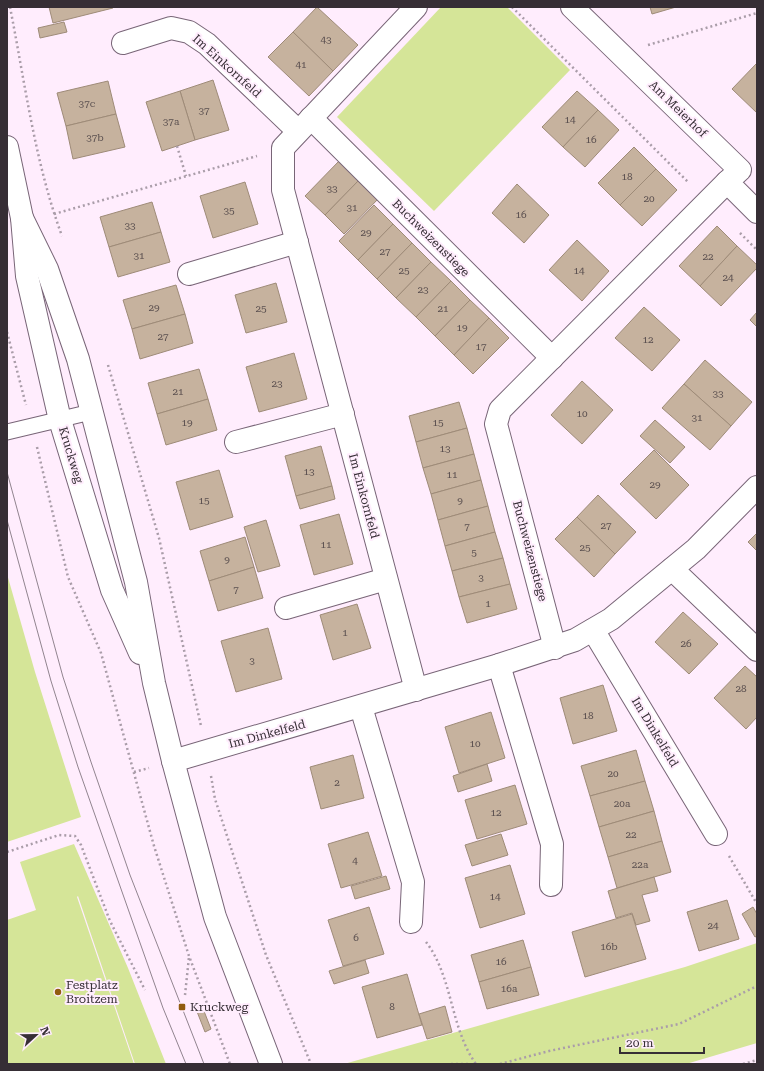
<svg xmlns="http://www.w3.org/2000/svg" width="764" height="1071" viewBox="0 0 764 1071" font-family="'Roboto Serif',serif">
	<style>
		.green { fill: #d5e598 }
		.building { fill: #c6b29e; stroke: #9e8b78 }
		.lines { fill: none; stroke-linecap: round; stroke-linejoin: round }
		.lane-casing { stroke: #786577; stroke-width: 17 }
		.street-casing { stroke: #786577; stroke-width: 24 }
		.secondary-casing { stroke: #786577; stroke-width: 24 }
		.path { stroke: #aa9da9; stroke-width: 2.5; stroke-dasharray: 2 3; stroke-linecap: butt }
		.lane { stroke: #fff; stroke-width: 15 }
		.street { stroke: #fff; stroke-width: 22 }
		.secondary { stroke: #fff; stroke-width: 22 }
		.tram { stroke: #91848f; stroke-width: 1 }
		.poi-dot { fill: #915c10; stroke: #ffedfd; stroke-width: 1.5 }
		.labels { text-anchor: middle; dominant-baseline: central; stroke-width: 4; stroke-linejoin: round; paint-order: stroke }
		.number-label { font-size: 10px; fill: #5a4f4f }
		.street-label { font-size: 12px; fill: #362e35; stroke: #ffedfd }
		.poi-label { font-size: 12px; fill: #362e35; stroke: #ffedfd; text-anchor: start }
	</style>
	<rect width="100%" height="100%" fill="#ffedfd"/>
	<g class="green">
		<path d="M441,7H507L570,70L434,211L337,117Z"/>
		<path d="M7,574L35,672L81,817L7,842Z"/>
		<path d="M74,844L128,968L166,1064H135L78,896L77,897L134,1064H7V920L36,910L20,862Z"/>
		<path d="M757,943V1043L686,1064H344L685,967Z"/>
	</g>
	<g class="building">
		<path d="M49,7H112L113,8L53,23Z"/>
		<path d="M317,7L358,45L333,71L293,32Z"/>
		<path d="M650,7H676L652,14Z"/>
		<path d="M64,22L67,32L40,38L38,28Z"/>
		<path d="M293,32L333,71L309,96L268,57Z"/>
		<path d="M757,63V113L732,89Z"/>
		<path d="M213,80L229,130L195,140L180,91Z"/>
		<path d="M108,81L116,114L66,126L57,93Z"/>
		<path d="M180,91L195,140L162,151L146,102Z"/>
		<path d="M577,91L598,110L563,147L542,127Z"/>
		<path d="M598,110L619,130L585,167L563,147Z"/>
		<path d="M116,114L125,147L73,159L66,126Z"/>
		<path d="M634,147L656,169L620,205L598,183Z"/>
		<path d="M340,160L360,179L325,215L305,196Z"/>
		<path d="M656,169L677,190L642,226L620,205Z"/>
		<path d="M360,179L379,198L344,234L325,215Z"/>
		<path d="M245,182L258,224L213,238L200,196Z"/>
		<path d="M517,184L549,215L524,243L492,213Z"/>
		<path d="M152,202L161,232L109,247L100,217Z"/>
		<path d="M374,205L393,224L358,260L339,241Z"/>
		<path d="M393,224L412,243L377,279L358,260Z"/>
		<path d="M717,226L737,246L700,286L679,266Z"/>
		<path d="M161,232L170,262L118,277L109,247Z"/>
		<path d="M577,240L609,271L582,301L549,270Z"/>
		<path d="M412,243L431,262L396,298L377,279Z"/>
		<path d="M737,246L757,265V268L721,306L700,286Z"/>
		<path d="M431,262L451,281L416,317L396,298Z"/>
		<path d="M451,281L470,300L435,336L416,317Z"/>
		<path d="M276,283L287,322L246,333L235,295Z"/>
		<path d="M176,285L185,314L132,329L123,300Z"/>
		<path d="M470,300L489,318L454,355L435,336Z"/>
		<path d="M644,307L680,340L652,371L615,338Z"/>
		<path d="M757,312V327L750,320Z"/>
		<path d="M185,314L193,343L140,359L132,329Z"/>
		<path d="M489,318L509,338L473,374L454,355Z"/>
		<path d="M294,353L307,399L259,412L246,367Z"/>
		<path d="M705,360L752,402L731,426L684,384Z"/>
		<path d="M199,369L208,399L157,414L148,383Z"/>
		<path d="M582,381L613,410L582,444L551,415Z"/>
		<path d="M684,384L731,426L710,450L662,408Z"/>
		<path d="M208,399L217,430L166,445L157,414Z"/>
		<path d="M459,402L467,428L416,442L409,416Z"/>
		<path d="M655,420L685,447L670,463L640,436Z"/>
		<path d="M467,428L474,454L423,468L416,442Z"/>
		<path d="M321,446L332,486L296,496L285,456Z"/>
		<path d="M654,450L689,485L656,519L620,484Z"/>
		<path d="M474,454L481,480L431,494L423,468Z"/>
		<path d="M219,470L233,517L190,530L176,482Z"/>
		<path d="M481,480L488,506L438,520L431,494Z"/>
		<path d="M332,486L335,499L300,509L296,496Z"/>
		<path d="M598,495L636,532L615,554L577,517Z"/>
		<path d="M488,506L495,532L445,546L438,520Z"/>
		<path d="M339,514L353,564L314,575L300,525Z"/>
		<path d="M577,517L615,554L594,577L555,539Z"/>
		<path d="M266,520L280,566L258,572L244,527Z"/>
		<path d="M495,532L503,558L452,571L445,546Z"/>
		<path d="M757,533V551L748,542Z"/>
		<path d="M245,537L254,567L209,581L200,551Z"/>
		<path d="M503,558L510,584L459,597L452,571Z"/>
		<path d="M254,567L263,598L218,611L209,581Z"/>
		<path d="M510,584L517,609L467,623L459,597Z"/>
		<path d="M357,604L371,648L333,660L320,615Z"/>
		<path d="M683,612L718,644L689,674L655,642Z"/>
		<path d="M268,628L282,679L236,692L221,641Z"/>
		<path d="M745,666L757,677V717L746,729L714,698Z"/>
		<path d="M603,685L617,731L573,744L560,698Z"/>
		<path d="M491,712L505,758L459,773L445,727Z"/>
		<path d="M636,750L645,781L590,796L581,766Z"/>
		<path d="M353,755L364,798L321,809L310,767Z"/>
		<path d="M487,764L492,781L458,792L453,776Z"/>
		<path d="M645,781L654,811L599,827L590,796Z"/>
		<path d="M515,785L527,824L477,839L465,800Z"/>
		<path d="M654,811L662,841L608,857L599,827Z"/>
		<path d="M368,832L382,876L341,888L328,844Z"/>
		<path d="M501,834L508,855L472,866L465,845Z"/>
		<path d="M662,841L671,872L617,888L608,857Z"/>
		<path d="M510,865L525,914L480,928L465,878Z"/>
		<path d="M386,876L390,889L355,899L351,886Z"/>
		<path d="M654,877L658,891L642,895L650,921L636,925L632,913L616,918L608,891Z"/>
		<path d="M727,900L739,939L699,951L687,912Z"/>
		<path d="M369,907L384,954L343,966L328,920Z"/>
		<path d="M753,907L757,914V936L755,937L742,914Z"/>
		<path d="M632,914L646,959L585,977L572,932Z"/>
		<path d="M523,940L531,967L479,982L471,955Z"/>
		<path d="M365,960L369,973L334,984L329,971Z"/>
		<path d="M531,967L539,995L487,1009L479,982Z"/>
		<path d="M407,974L422,1025L377,1038L362,987Z"/>
		<path d="M202,1006L211,1029L205,1032L196,1009Z"/>
		<path d="M445,1006L452,1032L427,1039L419,1014Z"/>
	</g>
	<g class="lines">
		<defs>
			<path id="lane" d="M7,432L91,412"/>
			<g id="street">
				<path d="M416,7L283,148V190L416,690"/>
				<path d="M572,7L740,170L727,182L757,212"/>
				<path d="M123,43L171,28L189,32L207,44L298,131"/>
				<path d="M311,118L552,358"/>
				<path d="M189,274L297,242"/>
				<path d="M236,442L343,414"/>
				<path d="M672,569L757,650"/>
				<path d="M286,608L386,579"/>
				<path d="M593,630L716,834"/>
				<path d="M555,648L496,424L500,410L727,182"/>
				<path d="M499,665L552,844L551,885"/>
				<path d="M361,707L413,882L411,922"/>
				<path d="M173,761L499,665L575,640L611,619L696,549L757,487"/>
			</g>
			<g id="secondary">
				<path d="M7,147L22,218L27,276L60,420L112,590L140,653"/>
				<path d="M22,218L47,269L78,359L136,582L154,683L173,761L215,917L271,1064"/>
			</g>
		</defs>
		<use href="#lane" class="lane-casing"/>
		<use href="#street" class="street-casing"/>
		<use href="#secondary" class="secondary-casing"/>
		<g class="path">
			<path d="M10,7C25,83 35,163 62,236"/>
			<path d="M512,7L689,183"/>
			<path d="M648,45L757,13"/>
			<path d="M177,146L186,176"/>
			<path d="M54,214L257,156"/>
			<path d="M740,233L757,250"/>
			<path d="M7,332L26,405"/>
			<path d="M108,365L159,538L201,726"/>
			<path d="M37,447L68,577L101,653L154,846L189,956L230,1064"/>
			<path d="M134,772L149,768"/>
			<path d="M211,776L215,799L266,955L311,1064"/>
			<path d="M7,852L59,835L75,836L81,845L110,921L145,990"/>
			<path d="M729,856L757,904"/>
			<path d="M426,942C453,977 450,1028 476,1064"/>
			<path d="M185,995L189,957"/>
			<path d="M451,1064H470"/>
			<path d="M500,1064L549,1051L679,1024L757,986"/>
			<path d="M743,1064L757,1060"/>
		</g>
		<use href="#lane" class="lane"/>
		<use href="#street" class="street"/>
		<use href="#secondary" class="secondary"/>
		<g class="tram">
			<path d="M7,472L63,677L91,762L130,875L204,1064"/>
			<path d="M7,520L51,681L78,767L163,1008L186,1064"/>
		</g>
	</g>
	<g class="poi-dot">
		<circle cx="58" cy="992" r="4"/>
		<rect x="178" y="1003" width="8" height="8" rx="2"/>
	</g>
	<g class="labels">
		<g class="number-label">
			<text x="326" y="39">43</text>
			<text x="301" y="64">41</text>
			<text x="87" y="103">37c</text>
			<text x="204" y="110">37</text>
			<text x="570" y="119">14</text>
			<text x="171" y="121">37a</text>
			<text x="95" y="137">37b</text>
			<text x="591" y="139">16</text>
			<text x="627" y="176">18</text>
			<text x="332" y="188">33</text>
			<text x="649" y="198">20</text>
			<text x="352" y="207">31</text>
			<text x="229" y="210">35</text>
			<text x="521" y="214">16</text>
			<text x="130" y="225">33</text>
			<text x="366" y="232">29</text>
			<text x="385" y="251">27</text>
			<text x="139" y="255">31</text>
			<text x="708" y="256">22</text>
			<text x="404" y="270">25</text>
			<text x="579" y="270">14</text>
			<text x="728" y="277">24</text>
			<text x="423" y="289">23</text>
			<text x="154" y="307">29</text>
			<text x="261" y="308">25</text>
			<text x="443" y="308">21</text>
			<text x="462" y="327">19</text>
			<text x="163" y="336">27</text>
			<text x="648" y="339">12</text>
			<text x="481" y="346">17</text>
			<text x="277" y="383">23</text>
			<text x="178" y="391">21</text>
			<text x="718" y="393">33</text>
			<text x="582" y="413">10</text>
			<text x="697" y="417">31</text>
			<text x="187" y="422">19</text>
			<text x="438" y="422">15</text>
			<text x="445" y="448">13</text>
			<text x="309" y="471">13</text>
			<text x="452" y="474">11</text>
			<text x="655" y="484">29</text>
			<text x="204" y="500">15</text>
			<text x="460" y="500">9</text>
			<text x="606" y="525">27</text>
			<text x="467" y="526">7</text>
			<text x="326" y="544">11</text>
			<text x="585" y="547">25</text>
			<text x="474" y="552">5</text>
			<text x="227" y="559">9</text>
			<text x="481" y="577">3</text>
			<text x="236" y="589">7</text>
			<text x="488" y="603">1</text>
			<text x="345" y="632">1</text>
			<text x="686" y="643">26</text>
			<text x="252" y="660">3</text>
			<text x="741" y="688">28</text>
			<text x="588" y="715">18</text>
			<text x="475" y="743">10</text>
			<text x="613" y="773">20</text>
			<text x="337" y="782">2</text>
			<text x="622" y="803">20a</text>
			<text x="496" y="812">12</text>
			<text x="631" y="834">22</text>
			<text x="355" y="860">4</text>
			<text x="640" y="864">22a</text>
			<text x="495" y="896">14</text>
			<text x="713" y="925">24</text>
			<text x="356" y="937">6</text>
			<text x="609" y="946">16b</text>
			<text x="501" y="961">16</text>
			<text x="509" y="988">16a</text>
			<text x="392" y="1006">8</text>
		</g>
		<g class="street-label">
			<text transform="translate(227 66) rotate(42)">Im Einkornfeld</text>
			<text transform="translate(678 109) rotate(44)">Am Meierhof</text>
			<text transform="translate(431 238) rotate(45)">Buchweizenstiege</text>
			<text transform="translate(71 455) rotate(73)">Kruckweg</text>
			<text transform="translate(364 496) rotate(75)">Im Einkornfeld</text>
			<text transform="translate(530 551) rotate(75)">Buchweizenstiege</text>
			<text transform="translate(655 732) rotate(59)">Im Dinkelfeld</text>
			<text transform="translate(267 734) rotate(-15)">Im Dinkelfeld</text>
		</g>
		<g class="poi-label">
			<text x="66" y="985">Festplatz<tspan x="66" dy="14">Broitzem</tspan></text>
			<text x="190" y="1007">Kruckweg</text>
		</g>
	</g>
	<rect width="764" height="1071" fill="none" stroke="#362e35" stroke-width="16"/>
	<g transform="translate(36 1035) rotate(68)" stroke="#ffedfd" stroke-width="3" paint-order="stroke">
	<path d="M0-3L7 15L0 10L-7 15Z" fill="#362e35"/>
	<text y="-6" font-size="11" font-weight="bold" text-anchor="middle" fill="#362e35">N</text>
	</g>
	<path d="M620 1047v6h84v-6" fill="none" stroke="#362e35" stroke-width="2"/>
	<text x="626" y="1047" font-size="12" fill="#362e35" stroke="#ffedfd" stroke-width="3" paint-order="stroke">20 m</text>
</svg>
